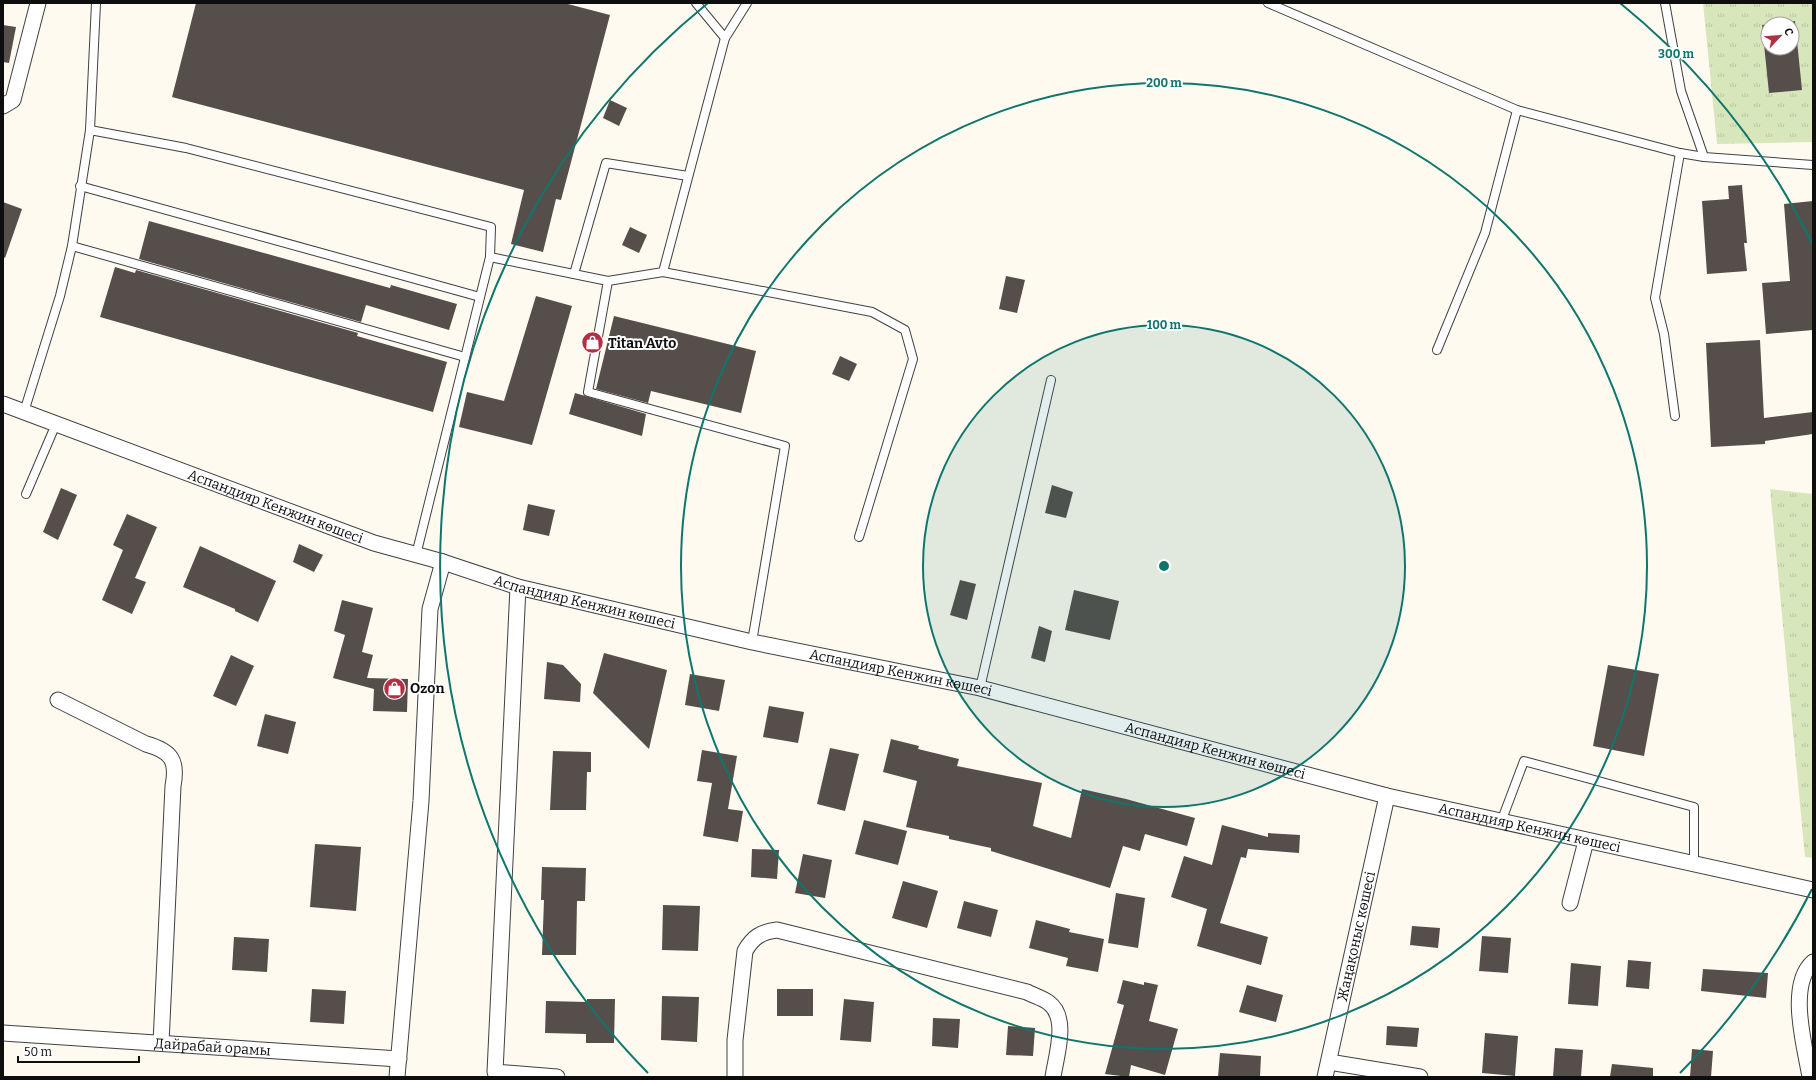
<svg xmlns="http://www.w3.org/2000/svg" width="1816" height="1080" viewBox="0 0 1816 1080" font-family="Bitter,serif">
	<style>
		.grass { fill: url(#grass-tufts); fill-rule: evenodd }
		.building { fill: #564e4b }
		.lines { fill: none; stroke-linecap: round; stroke-linejoin: round }
		.lane-casing { stroke: #414141; stroke-width: 10 }
		.street-casing { stroke: #414141; stroke-width: 17 }
		.lane { stroke: #fff; stroke-width: 8 }
		.street { stroke: #fff; stroke-width: 15 }
		.ring { fill: none; stroke: #0f766e; stroke-width: 2 }
		.labels { text-anchor: middle; dominant-baseline: central; stroke-width: 4; stroke-linejoin: round; paint-order: stroke }
		.poi-label { font-size: 14px; font-weight: bold; fill: #0e0e0e; stroke: #fff; text-anchor: start }
		.street-label { font-size: 14px; fill: #0e0e0e; stroke: #fff }
		.centre { fill: #0f766e; stroke: #fff; stroke-width: 2 }
		.ring-label { font-size: 12px; text-anchor: middle; font-weight: bold; fill: #0f766e; stroke: #fff; stroke-width: 4; stroke-linejoin: round; paint-order: stroke }
	</style>
	<defs>
		<pattern id="grass-tufts" width="24" height="20" patternUnits="userSpaceOnUse"><rect width="24" height="20" fill="#d7e7bb"/><path d="M3 7l-1-3M5 7V3M7 7l1-3M15 17l-1-3M17 17v-4M19 17l1-3" fill="none" stroke="#b7c5a0"/></pattern>
	</defs>
	<rect width="100%" height="100%" fill="#fefaf0"/>
	<g class="grass">
		<path d="M1703,3H1813V142L1717,144ZM1768,24H1792V48H1768Z"/>
		<path d="M1770,489L1813,494V858L1805,857Z"/>
	</g>
	<g class="building">
		<path d="M196,3H564L610,15L561,200L556,199L543,252L511,244L524,190L172,97Z"/>
		<path d="M1795,21L1802,90L1769,93L1762,25L1768,24V48H1792V24H1770Z"/>
		<path d="M3,25L16,27L9,63L3,62Z"/>
		<path d="M610,100L627,108L619,126L603,118Z"/>
		<path d="M1742,185L1747,243H1744L1747,271L1707,274L1702,201L1729,199L1728,186Z"/>
		<path d="M1813,201V330L1766,334L1762,283L1790,281L1784,204Z"/>
		<path d="M3,202L22,209L5,258L3,257Z"/>
		<path d="M149,221L390,288L391,285L457,304L449,330L366,305L361,322L139,259Z"/>
		<path d="M630,227L647,235L639,253L622,245Z"/>
		<path d="M115,267L135,273L136,270L358,333L357,336L447,362L433,412L100,317Z"/>
		<path d="M1006,276L1025,280L1017,313L999,309Z"/>
		<path d="M536,296L572,306L532,445L459,427L467,392L504,401Z"/>
		<path d="M614,316L756,351L741,413L651,391L648,403L596,389Z"/>
		<path d="M1760,340L1764,418L1813,412V434L1765,441V444L1711,447L1706,343Z"/>
		<path d="M840,356L857,364L849,381L832,374Z"/>
		<path d="M575,393L646,414L642,436L569,414Z"/>
		<path d="M1052,485L1073,492L1066,518L1045,513Z"/>
		<path d="M61,488L77,495L58,540L43,532Z"/>
		<path d="M528,504L555,510L549,536L523,530Z"/>
		<path d="M127,514L157,527L135,578L146,582L132,614L102,600L123,550L113,545Z"/>
		<path d="M299,544L323,555L314,572L293,562Z"/>
		<path d="M200,546L276,581L258,622L235,611V609L183,587Z"/>
		<path d="M960,580L976,584L967,620L950,615Z"/>
		<path d="M1074,590L1119,601L1110,640L1065,630Z"/>
		<path d="M342,600L373,608L362,652L373,655L367,678L408,679L407,712L373,711L374,689L333,678L345,635L334,631Z"/>
		<path d="M1039,626L1052,631L1045,662L1031,658Z"/>
		<path d="M604,653L667,670L649,749L593,693Z"/>
		<path d="M231,655L254,666L236,706L213,696Z"/>
		<path d="M547,662L563,665L581,684L580,702L544,699Z"/>
		<path d="M1608,665L1659,674L1644,756L1593,746Z"/>
		<path d="M690,674L725,680L719,711L685,705Z"/>
		<path d="M769,706L804,712L798,743L763,737Z"/>
		<path d="M265,714L296,722L288,754L257,746Z"/>
		<path d="M891,739L919,746L918,749L959,759L957,766L1042,783L1033,826L1071,838L1082,789L1126,799L1195,818L1187,846L1145,834L1140,851L1123,846L1110,888L991,851V848L949,839V836L906,827L917,781L883,772Z"/>
		<path d="M830,748L859,754L845,811L817,804Z"/>
		<path d="M702,750L737,756L728,809L743,811L738,842L703,836L712,783L697,781Z"/>
		<path d="M553,751L591,752V772H587L586,810H550Z"/>
		<path d="M864,820L907,831L898,865L855,854Z"/>
		<path d="M1222,825L1268,837V833L1300,835L1299,853L1248,849L1246,858L1241,857L1220,923L1268,937L1261,965L1197,946L1207,909L1171,897L1184,856L1212,865Z"/>
		<path d="M315,844L361,847L356,911L310,907Z"/>
		<path d="M752,849L779,850L777,879L751,877Z"/>
		<path d="M803,854L832,860L825,898L795,893Z"/>
		<path d="M542,867L586,868L585,901H577L576,955H542L544,900H541Z"/>
		<path d="M903,881L938,891L927,928L892,918Z"/>
		<path d="M1116,893L1145,898L1138,948L1108,943Z"/>
		<path d="M964,901L998,910L991,937L957,928Z"/>
		<path d="M663,905L700,906L698,951L662,950Z"/>
		<path d="M1036,920L1070,929L1069,932L1104,939L1098,972L1066,966L1068,958L1029,948Z"/>
		<path d="M1412,926L1440,928L1438,948L1410,945Z"/>
		<path d="M1482,936L1511,938L1508,973L1479,971Z"/>
		<path d="M234,937L269,939L267,972L232,970Z"/>
		<path d="M1628,960L1651,962L1649,989L1626,987Z"/>
		<path d="M1571,963L1601,966L1598,1006L1568,1004Z"/>
		<path d="M1703,969L1768,973L1766,998L1701,991Z"/>
		<path d="M1123,980L1144,985V982L1158,985L1149,1021L1178,1029L1165,1075L1131,1065L1129,1077L1105,1074L1124,1005L1117,1003Z"/>
		<path d="M1247,985L1283,995L1276,1022L1239,1012Z"/>
		<path d="M312,989L346,991L344,1024L310,1022Z"/>
		<rect x="777" y="989" width="36" height="27"/>
		<path d="M662,996L699,997L697,1042L661,1040Z"/>
		<path d="M587,999H615L614,1043H586V1034L545,1033L546,1001L587,1002Z"/>
		<path d="M844,999L874,1002L871,1042L840,1040Z"/>
		<path d="M933,1018L960,1019L958,1048L932,1046Z"/>
		<path d="M1008,1026L1035,1028L1033,1056L1006,1055Z"/>
		<path d="M1387,1026L1419,1028L1417,1047L1386,1045Z"/>
		<path d="M1485,1033L1518,1036L1515,1076L1482,1073Z"/>
		<path d="M1555,1048L1583,1050L1581,1077H1553Z"/>
		<path d="M1692,1049L1713,1051L1711,1077H1690Z"/>
		<path d="M1220,1053L1261,1056L1260,1077H1218Z"/>
		<path d="M1612,1064L1653,1068V1077H1610Z"/>
	</g>
	<g class="lines">
		<defs>
			<g id="lane">
				<path d="M696,3L725,38"/>
				<path d="M1268,3L1517,110L1680,153L1704,157L1813,165"/>
				<path d="M1665,3L1681,91L1704,157"/>
				<path d="M90,130L96,3"/>
				<path d="M80,186L480,297"/>
				<path d="M72,246L465,357"/>
				<path d="M663,272L872,312L905,330L913,359L859,537"/>
				<path d="M574,274L606,163L688,176"/>
				<path d="M608,281L663,272L725,38L747,3"/>
				<path d="M1437,350L1485,233L1517,110"/>
				<path d="M24,412L60,296L72,246L90,130L186,148L491,227L490,257L608,281L588,392L785,446L752,642"/>
				<path d="M1675,416L1664,334L1655,298L1680,153"/>
				<path d="M26,494L56,424"/>
				<path d="M416,555L490,257"/>
				<path d="M980,688L1051,380"/>
				<path d="M1501,822L1524,761L1694,807V865"/>
			</g>
			<g id="street">
				<path d="M3,106L13,100L38,3"/>
				<path id="s1" d="M3,404L374,543L443,562L518,587L752,642L980,688L1387,796L1813,890"/>
				<path d="M518,587L495,1072L557,1077"/>
				<path d="M58,700L146,744C171,751 178,760 173,786L161,1043"/>
				<path d="M1570,903L1586,841"/>
				<path id="s2" d="M3,1033L399,1059"/>
				<path d="M1329,1062L1420,1077"/>
				<path d="M397,1077L421,801L430,609L443,562"/>
				<path d="M735,1077V1040L745,951C753,937 761,932 777,930L1027,992C1034,996 1043,998 1049,1003C1069,1018 1056,1056 1053,1077"/>
				<path id="s3" d="M1325,1077L1387,796"/>
				<path d="M1810,1077C1805,1047 1787,985 1813,962"/>
			</g>
		</defs>
		<use href="#lane" class="lane-casing"/>
		<use href="#street" class="street-casing"/>
		<use href="#lane" class="lane"/>
		<use href="#street" class="street"/>
	</g>
	<circle cx="1164" cy="566" r="241" fill="#0f766e" fill-opacity=".12"/>
	<g class="ring">
		<circle cx="1164" cy="566" r="241"/>
		<circle cx="1164" cy="566" r="483"/>
		<path d="M1812 889A724 724 0 0 1 1680 1073M648 1073A724 724 0 0 1 708 3M1620 3A724 724 0 0 1 1812 243"/>
	</g>
	<defs>
		<symbol id="shop-disc" viewBox="-11 -11 22 22"><circle r="9.5" fill="#b62e44" stroke="#fff"/><path d="M-5-2.5h2.3a2.7 3.5 0 0 1 5.4 0H5L5.5 6h-11ZM-1.5-2.5h3a1.5 2.3 0 0 0-3 0Z" fill="#fff"/></symbol>
	</defs>
	<g fill-rule="evenodd">
		<use href="#shop-disc" x="580" y="330" width="25" height="25"/>
		<use href="#shop-disc" x="382" y="676" width="25" height="25"/>
	</g>
	<g class="labels">
		<g class="poi-label">
			<text x="608" y="343">Titan Avto</text>
			<text x="410" y="688">Ozon</text>
		</g>
		<g class="street-label">
			<text stroke="none"><textPath href="#s1" startOffset="291">Аспандияр Кенжин көшесі</textPath></text>
			<text stroke="none"><textPath href="#s1" startOffset="615">Аспандияр Кенжин көшесі</textPath></text>
			<text stroke="none"><textPath href="#s1" startOffset="939">Аспандияр Кенжин көшесі</textPath></text>
			<text stroke="none"><textPath href="#s1" startOffset="1263">Аспандияр Кенжин көшесі</textPath></text>
			<text stroke="none"><textPath href="#s1" startOffset="1587">Аспандияр Кенжин көшесі</textPath></text>
			<text stroke="none"><textPath href="#s3" startOffset="144">Жаңақоныс көшесі</textPath></text>
			<text stroke="none"><textPath href="#s2" startOffset="210">Дайрабай орамы</textPath></text>
		</g>
	</g>
	<circle cx="1164" cy="566" r="6" class="centre"/>
	<g class="ring-label">
		<text x="1676" y="58">300 m</text>
		<text x="1164" y="87">200 m</text>
		<text x="1164" y="329">100 m</text>
	</g>
	<rect width="1816" height="1080" fill="none" stroke="#0e0e0e" stroke-width="8"/>
	<g transform="translate(1780 36) rotate(64)"><circle r="19" fill="#ffffff" stroke="#9f9f9f"/>
	<path d="M0-3L7 15L0 10L-7 15Z" fill="#b62e44"/>
	<text y="-6" font-size="11" font-weight="bold" text-anchor="middle" fill="#0e0e0e">С</text>
	</g>
	<path d="M18 1056v6h121v-6" fill="none" stroke="#0e0e0e" stroke-width="2"/>
	<text x="24" y="1056" font-size="12" fill="#0e0e0e" stroke="#ffffff" stroke-width="3" paint-order="stroke">50 m</text>
</svg>
